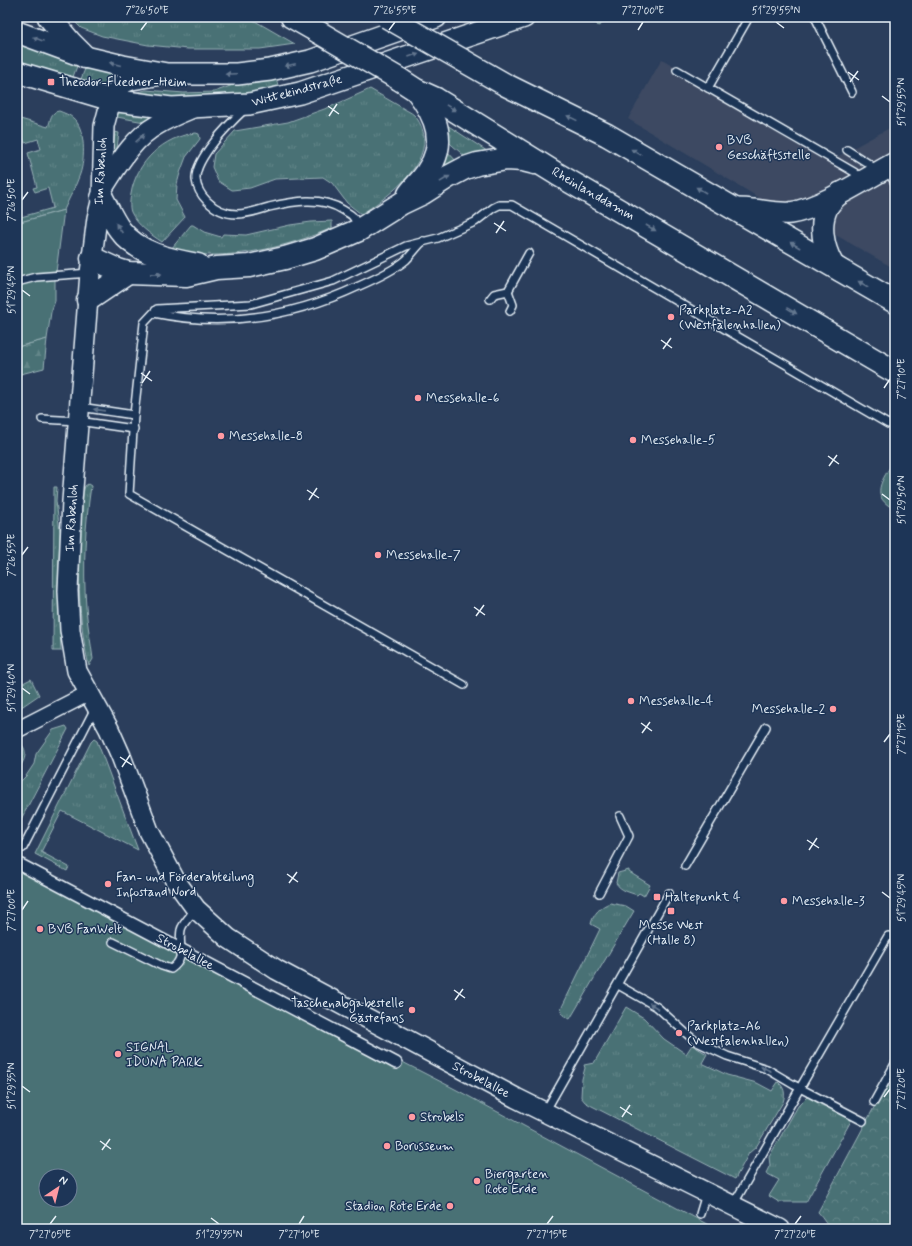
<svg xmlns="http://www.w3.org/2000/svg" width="912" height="1246" viewBox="0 0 912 1246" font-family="Mynerve,sans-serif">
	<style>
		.built { fill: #3c4962 }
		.grass { fill: url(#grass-tufts); stroke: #98b1b6 }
		.forest { fill: url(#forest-firs); stroke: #98b1b6 }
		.park { fill: url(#park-crowns); stroke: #98b1b6 }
		.garden { fill: #497175; stroke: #98b1b6; fill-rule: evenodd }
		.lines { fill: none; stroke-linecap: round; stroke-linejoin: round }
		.service-casing { stroke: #e8f1f8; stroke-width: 10 }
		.pedestrian-casing { stroke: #e8f1f8; stroke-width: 14 }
		.minor-casing { stroke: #e8f1f8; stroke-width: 18 }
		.tertiary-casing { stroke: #e8f1f8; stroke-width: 22 }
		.secondary-casing { stroke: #e8f1f8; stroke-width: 24 }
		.primary-casing { stroke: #e8f1f8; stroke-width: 25 }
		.service { stroke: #1d3557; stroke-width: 7 }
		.pedestrian { stroke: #1d3557; stroke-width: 11 }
		.minor { stroke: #1d3557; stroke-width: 15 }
		.tertiary { stroke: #1d3557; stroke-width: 19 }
		.secondary { stroke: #1d3557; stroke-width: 21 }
		.primary { stroke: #1d3557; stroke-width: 22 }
		.primary-bridge-casing { stroke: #e8f1f8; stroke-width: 25; stroke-linecap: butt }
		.primary-bridge { stroke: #1d3557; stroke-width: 22 }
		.oneway { fill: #64778f }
		.ticks { fill: none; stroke: #e8f1f8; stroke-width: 1.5 }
		.poi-dot { fill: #ff9aa2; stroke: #1d3557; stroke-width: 1.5 }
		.labels { text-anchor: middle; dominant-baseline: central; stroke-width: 3; stroke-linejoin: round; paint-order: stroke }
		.poi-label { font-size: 13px; fill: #e8f1f8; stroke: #1d3557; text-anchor: start }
		.street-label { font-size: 13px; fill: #e8f1f8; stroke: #1d3557 }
		.neatline { fill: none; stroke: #e8f1f8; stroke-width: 1.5 }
		.ticks-label { font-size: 10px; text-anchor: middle; fill: #e8f1f8 }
	</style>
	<defs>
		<pattern id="grass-tufts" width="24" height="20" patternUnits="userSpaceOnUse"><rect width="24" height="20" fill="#497175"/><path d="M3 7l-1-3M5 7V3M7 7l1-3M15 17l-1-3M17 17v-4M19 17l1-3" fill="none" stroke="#638689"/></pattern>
		<pattern id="forest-firs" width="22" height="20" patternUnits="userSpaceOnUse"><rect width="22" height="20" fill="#497175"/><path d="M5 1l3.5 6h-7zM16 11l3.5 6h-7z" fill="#638689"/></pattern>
		<pattern id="park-crowns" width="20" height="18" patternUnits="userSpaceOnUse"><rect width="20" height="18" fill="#497175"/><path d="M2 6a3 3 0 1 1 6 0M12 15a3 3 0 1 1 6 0" fill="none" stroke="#638689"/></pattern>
	</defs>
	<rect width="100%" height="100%" fill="#2b3e5c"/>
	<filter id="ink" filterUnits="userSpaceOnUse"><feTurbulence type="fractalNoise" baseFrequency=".025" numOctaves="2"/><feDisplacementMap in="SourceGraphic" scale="8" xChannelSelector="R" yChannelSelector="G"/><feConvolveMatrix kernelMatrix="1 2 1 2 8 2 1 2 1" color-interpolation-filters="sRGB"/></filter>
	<g filter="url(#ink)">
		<path class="built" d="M662,59L833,159L895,125V269L780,203L771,205L628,119Z"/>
		<g class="grass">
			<path d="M70,17H248L295,44L260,49H188L148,45L102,36L81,28Z"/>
			<path d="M593,17H613L598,26Z"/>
			<path d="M17,39L79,61L71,82L17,64Z"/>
			<path d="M87,64L119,75L110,90L79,84Z"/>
			<path d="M276,78L279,89L255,95L178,101L134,93L146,90L184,93L214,92L233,85Z"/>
			<path d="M370,89C380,95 391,101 401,107C405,110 411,112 414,115C420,121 423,130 424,137C426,170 385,199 361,214L347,203L332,183L323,177L275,179L250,188L232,190L218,181L212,167L214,154L235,131L288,122L330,107Z"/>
			<path d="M118,110L164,114L150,123L117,117Z"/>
			<path d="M59,111C64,113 70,115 73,118C86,128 85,160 80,174C76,186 69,198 64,210L17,223V204L21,217L53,208L48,188L35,192L33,188L37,187L28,153L41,149L38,139L25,143L23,138L17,139V118L48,127C51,120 50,112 59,111Z"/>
			<path d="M447,125L490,153L469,160L444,138Z"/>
			<path d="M115,132L119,133L116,155L113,154Z"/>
			<path d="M196,133L199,134L200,139L186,157L180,173L177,184L176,200L185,217L162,242C150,234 137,225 131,212C129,207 130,199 131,194C136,162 164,136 196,133Z"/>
			<path d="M444,148L459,164L440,174Z"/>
			<path d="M332,221V228C294,244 253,255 211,255C199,255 186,253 174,251L171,249L191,225H193L204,232L221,237L223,234L246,235L290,225L311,222Z"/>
			<path d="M895,459V472L891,478L895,480V499L891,507C868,494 886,475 895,459Z"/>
			<path d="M88,484L91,486C85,526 83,566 86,607C87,624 91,642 93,659L89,666C75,610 79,550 83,493L85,486Z"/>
			<path d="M54,487H57L56,501L60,532L58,588L61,651H53Z"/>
			<path d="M31,679L39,695L17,710V686Z"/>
			<path d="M66,726L68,729L17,827V785L26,776L34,764L36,754L53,730Z"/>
			<path d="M94,739L97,741L138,850L62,811L41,852L69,867L67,871L35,854L91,742Z"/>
			<path d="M22,745C29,753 23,764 17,770V748Z"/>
			<path d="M629,870V872L650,885L644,896L639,893L637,895C629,892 621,891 616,883L618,873Z"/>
			<path d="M610,903L626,906L634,911L570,1019L563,1015L561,1009L600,929L591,924C593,914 601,906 610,903Z"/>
			<path d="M626,1007L644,1018L664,1039L686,1054L692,1045L707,1054L702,1063L727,1075L757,1083L772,1091L778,1082C784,1087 786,1093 783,1102L756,1147L749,1153L735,1179L590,1105L585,1102L581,1097L582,1079L585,1068L584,1065L594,1063Z"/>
			<path d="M807,1097L816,1100L852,1119L806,1202H779L769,1196L779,1180L766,1173L770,1165L769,1157L798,1106Z"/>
		</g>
		<path class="forest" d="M47,339L44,368L17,375V347Z"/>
		<path class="park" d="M886,1085L895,1089V1229H833C828,1227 823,1217 818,1212Z"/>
		<g class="garden">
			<path d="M64,210L55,280V301L51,312L47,339L17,347V223Z"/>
			<path d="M17,864L455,1089L716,1229H17ZM46,1176H70V1200H46Z"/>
		</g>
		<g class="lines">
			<defs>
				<g id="service">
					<path d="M815,17L852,92"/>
					<path d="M677,70L854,172L862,179"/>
					<path d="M708,88L749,17"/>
					<path d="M245,109C230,123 194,159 196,180C197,188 202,196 207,201C215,209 226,214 237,214C248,214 259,210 269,207C294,201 321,196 343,210C346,212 351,214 353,217C355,219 357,225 358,228"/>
					<path d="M847,150L869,164L876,171"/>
					<path d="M887,169L895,183"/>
					<path d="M17,282L36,277L90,273"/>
					<path d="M508,291L513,305L510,311"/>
					<path d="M490,299L494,294L508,291L529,253"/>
					<path d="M154,313C226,328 293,317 359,286C375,279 393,271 406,260C412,254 417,247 423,241"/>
					<path d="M80,407L134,415"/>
					<path d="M42,419L78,421L134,429"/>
					<path d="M464,685L129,494L134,415L144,323L157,309L251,304L333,281L406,246L438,238L475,222L493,208L499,205H512L888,424L895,423"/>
					<path d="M23,848L95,708"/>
					<path d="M685,866L766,727"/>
					<path d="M599,893L629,836L620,816"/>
					<path d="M113,942L162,966L171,969C187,958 178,945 181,930C182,924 191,915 195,910"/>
					<path d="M618,985L657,1007L688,1035L697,1042L727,1056L767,1069L794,1085L863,1121"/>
					<path d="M874,1102L895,1064"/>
					<path d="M545,1112L669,893"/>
					<path d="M733,1205L800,1088L888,936L895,937"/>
					<path d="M700,1214L706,1194"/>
				</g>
				<path id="pedestrian" d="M17,863L396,1063"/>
				<path id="minor" d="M17,730L89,693"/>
				<g id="tertiary">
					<path d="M162,75L132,80L122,84L114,93L111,100L104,126L102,198L97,218L90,273L72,501L68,591L70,630L77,671L109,729L121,756L149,831L175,880L196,909L228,938L277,970L516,1098L780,1229"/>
					<path d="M103,188C118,165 132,139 157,125C168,118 181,113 193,108"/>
				</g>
				<g id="secondary">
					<path d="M17,32L85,57L123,66L167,74H237L270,70L310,61L436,17"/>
					<path d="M17,72L111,100L171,108L249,104L300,93L524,17"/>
					<path d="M840,193C835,198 830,202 827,208C819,224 823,247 832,263C834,266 838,269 841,271"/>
					<path d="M735,209C741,209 747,209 753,210C765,211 777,214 790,213C820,209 867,178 895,163"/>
				</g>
				<g id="primary">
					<path d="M49,17L70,42L85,57"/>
					<path d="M292,17L320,33"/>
					<path d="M464,61L506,85L607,135L895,302"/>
					<path d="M399,79L416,90L436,99L557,174L895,372"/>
					<path d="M409,194C415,186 422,180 427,172C448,143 436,116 417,91"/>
					<path d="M102,198C108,209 113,221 120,230C138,254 170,260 198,265"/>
					<path d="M92,258L118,270L128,273L186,275L216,268L249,266L285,258L315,249L359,230L402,203L423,193L448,177L465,168L477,164L507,159L523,160L535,163"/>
					<path d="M88,300L128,273"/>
				</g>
			</defs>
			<use href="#service" class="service-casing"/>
			<use href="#pedestrian" class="pedestrian-casing"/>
			<use href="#minor" class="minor-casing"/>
			<use href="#tertiary" class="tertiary-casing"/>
			<use href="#secondary" class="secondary-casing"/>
			<use href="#primary" class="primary-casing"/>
			<use href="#service" class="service"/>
			<use href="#pedestrian" class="pedestrian"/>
			<use href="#minor" class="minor"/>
			<use href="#tertiary" class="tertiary"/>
			<use href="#secondary" class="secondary"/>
			<use href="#primary" class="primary"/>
			<defs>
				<g id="primary-bridge">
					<path d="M387,17L464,61"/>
					<path d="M320,33L399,79"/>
				</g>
			</defs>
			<use href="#primary-bridge" class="primary-bridge-casing"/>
			<use href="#primary-bridge" class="primary-bridge"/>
		</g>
		<defs><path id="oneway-solid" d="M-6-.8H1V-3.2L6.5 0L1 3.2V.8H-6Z"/></defs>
		<g class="oneway">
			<use href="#oneway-solid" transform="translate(38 39) rotate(-159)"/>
			<use href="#oneway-solid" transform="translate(414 55) rotate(-19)"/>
			<use href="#oneway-solid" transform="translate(115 64) rotate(-166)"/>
			<use href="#oneway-solid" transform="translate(290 65) rotate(168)"/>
			<use href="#oneway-solid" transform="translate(231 74) rotate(178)"/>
			<use href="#oneway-solid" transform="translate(451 108) rotate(31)"/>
			<use href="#oneway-solid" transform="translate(572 118) rotate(-154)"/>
			<use href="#oneway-solid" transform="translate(140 138) rotate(-43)"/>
			<use href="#oneway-solid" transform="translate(636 152) rotate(-150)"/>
			<use href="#oneway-solid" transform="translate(445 179) rotate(-31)"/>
			<use href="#oneway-solid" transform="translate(701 190) rotate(-150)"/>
			<use href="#oneway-solid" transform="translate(119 228) rotate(-124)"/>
			<use href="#oneway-solid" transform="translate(651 228) rotate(30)"/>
			<use href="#oneway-solid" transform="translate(795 245) rotate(-150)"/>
			<use href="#oneway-solid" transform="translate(156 274) rotate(1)"/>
			<use href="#oneway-solid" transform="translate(863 284) rotate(-150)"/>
			<use href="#oneway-solid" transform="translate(792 311) rotate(31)"/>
			<use href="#oneway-solid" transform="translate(99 410) rotate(-172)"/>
			<use href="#oneway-solid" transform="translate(654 1006) rotate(-147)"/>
			<use href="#oneway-solid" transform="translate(766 1069) rotate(-156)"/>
		</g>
	</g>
	<path class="ticks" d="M776,22L784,28M141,30L147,22M389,30L395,22M638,30L643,22M848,72L859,80M850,82L858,71M882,96L890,102M328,106L339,114M329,116L337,104M22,200L28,192M494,223L506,231M496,233L504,221M22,290L30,296M661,340L672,348M663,349L671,338M141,373L152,381M142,383L150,371M884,388L890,379M828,456L839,464M829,466L837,455M307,490L319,498M882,494L890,500M309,500L317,488M22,555L28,547M474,607L485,615M476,616L484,605M22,688L30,694M641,723L652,731M642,733L650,722M884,742L890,734M120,757L132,765M122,767L130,755M807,840L819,848M809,850L817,838M287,874L298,882M289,883L297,872M882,892L890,898M22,910L28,901M454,990L465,998M455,1000L463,989M22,1086L30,1092M884,1097L890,1089M620,1107L632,1115M622,1117L630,1105M100,1141L111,1149M102,1150L110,1139M211,1218L219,1224M50,1224L56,1216M299,1224L304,1216M547,1224L553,1216M795,1224L801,1216"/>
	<g class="poi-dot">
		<rect x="47" y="78" width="8" height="8" rx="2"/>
		<circle cx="719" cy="147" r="4"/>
		<circle cx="671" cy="317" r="4"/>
		<circle cx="418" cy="398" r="4"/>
		<circle cx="221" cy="436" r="4"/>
		<circle cx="633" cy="440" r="4"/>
		<circle cx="378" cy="555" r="4"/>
		<circle cx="631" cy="701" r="4"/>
		<circle cx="833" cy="709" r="4"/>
		<circle cx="108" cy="884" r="4"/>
		<rect x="653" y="893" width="8" height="8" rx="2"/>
		<circle cx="784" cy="901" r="4"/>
		<rect x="667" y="907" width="8" height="8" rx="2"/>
		<circle cx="40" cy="929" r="4"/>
		<circle cx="412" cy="1010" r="4"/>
		<circle cx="679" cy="1033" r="4"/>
		<circle cx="118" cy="1054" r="4"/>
		<circle cx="412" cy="1117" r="4"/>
		<circle cx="387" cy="1146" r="4"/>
		<circle cx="477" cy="1181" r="4"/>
		<circle cx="450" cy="1206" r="4"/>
	</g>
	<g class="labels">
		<g class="poi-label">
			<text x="59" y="82">Theodor-Fliedner-Heim</text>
			<text x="727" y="140">BVB<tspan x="727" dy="15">Geschäftsstelle</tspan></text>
			<text x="679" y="310">Parkplatz-A2<tspan x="679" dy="15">(Westfalenhallen)</tspan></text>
			<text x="426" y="398">Messehalle-6</text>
			<text x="229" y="436">Messehalle-8</text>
			<text x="641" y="440">Messehalle-5</text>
			<text x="386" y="555">Messehalle-7</text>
			<text x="639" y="701">Messehalle-4</text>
			<text x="825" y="709" text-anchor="end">Messehalle-2</text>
			<text x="116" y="877">Fan- und Förderabteilung<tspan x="116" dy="15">Infostand Nord</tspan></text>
			<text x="665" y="897">Haltepunkt 4</text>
			<text x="792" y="901">Messehalle-3</text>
			<text x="671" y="925" text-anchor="middle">Messe West<tspan x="671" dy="15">(Halle 8)</tspan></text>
			<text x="48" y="929">BVB FanWelt</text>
			<text x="404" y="1003" text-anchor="end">Taschenabgabestelle<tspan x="404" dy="15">Gästefans</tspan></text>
			<text x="687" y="1026">Parkplatz-A6<tspan x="687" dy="15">(Westfalenhallen)</tspan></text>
			<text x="126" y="1047">SIGNAL<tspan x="126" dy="15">IDUNA PARK</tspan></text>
			<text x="420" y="1117">Strobels</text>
			<text x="395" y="1146">Borusseum</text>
			<text x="485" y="1174">Biergarten<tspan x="485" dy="15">Rote Erde</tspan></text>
			<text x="442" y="1206" text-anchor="end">Stadion Rote Erde</text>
		</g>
		<g class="street-label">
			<text transform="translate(297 91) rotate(-15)">Wittekindstraße</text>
			<text transform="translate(101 171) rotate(-87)">Im Rabenloh</text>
			<text transform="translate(593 194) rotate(30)">Rheinlanddamm</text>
			<text transform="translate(72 518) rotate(-87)">Im Rabenloh</text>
			<text transform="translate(185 952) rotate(28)">Strobelallee</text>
			<text transform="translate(481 1080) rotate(28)">Strobelallee</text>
		</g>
	</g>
	<rect width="912" height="1246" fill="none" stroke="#1d3557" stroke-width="44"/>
	<g transform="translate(58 1188) rotate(35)"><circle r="19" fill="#1d3557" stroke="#6e8097"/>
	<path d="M0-3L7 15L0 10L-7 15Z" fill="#ff9aa2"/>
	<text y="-6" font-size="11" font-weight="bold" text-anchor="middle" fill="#e8f1f8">N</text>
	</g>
	<rect x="22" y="22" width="868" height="1202" class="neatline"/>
	<g class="ticks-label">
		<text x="147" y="14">7°26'50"E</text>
		<text x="395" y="14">7°26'55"E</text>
		<text x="643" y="14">7°27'00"E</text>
		<text x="776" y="14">51°29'55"N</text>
		<text transform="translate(901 102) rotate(-90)" y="4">51°29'55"N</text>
		<text transform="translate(11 200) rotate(-90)" y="4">7°26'50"E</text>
		<text transform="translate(11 290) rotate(-90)" y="4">51°29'45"N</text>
		<text transform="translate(901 379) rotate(-90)" y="4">7°27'10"E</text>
		<text transform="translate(901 500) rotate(-90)" y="4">51°29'50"N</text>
		<text transform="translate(11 555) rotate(-90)" y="4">7°26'55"E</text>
		<text transform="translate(11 688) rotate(-90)" y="4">51°29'40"N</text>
		<text transform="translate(901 734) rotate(-90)" y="4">7°27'15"E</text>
		<text transform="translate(901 898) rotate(-90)" y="4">51°29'45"N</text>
		<text transform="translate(11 910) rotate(-90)" y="4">7°27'00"E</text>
		<text transform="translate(11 1086) rotate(-90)" y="4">51°29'35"N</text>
		<text transform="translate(901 1089) rotate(-90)" y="4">7°27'20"E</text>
		<text x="50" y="1238">7°27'05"E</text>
		<text x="219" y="1238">51°29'35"N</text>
		<text x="299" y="1238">7°27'10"E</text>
		<text x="547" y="1238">7°27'15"E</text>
		<text x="795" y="1238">7°27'20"E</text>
	</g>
</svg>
